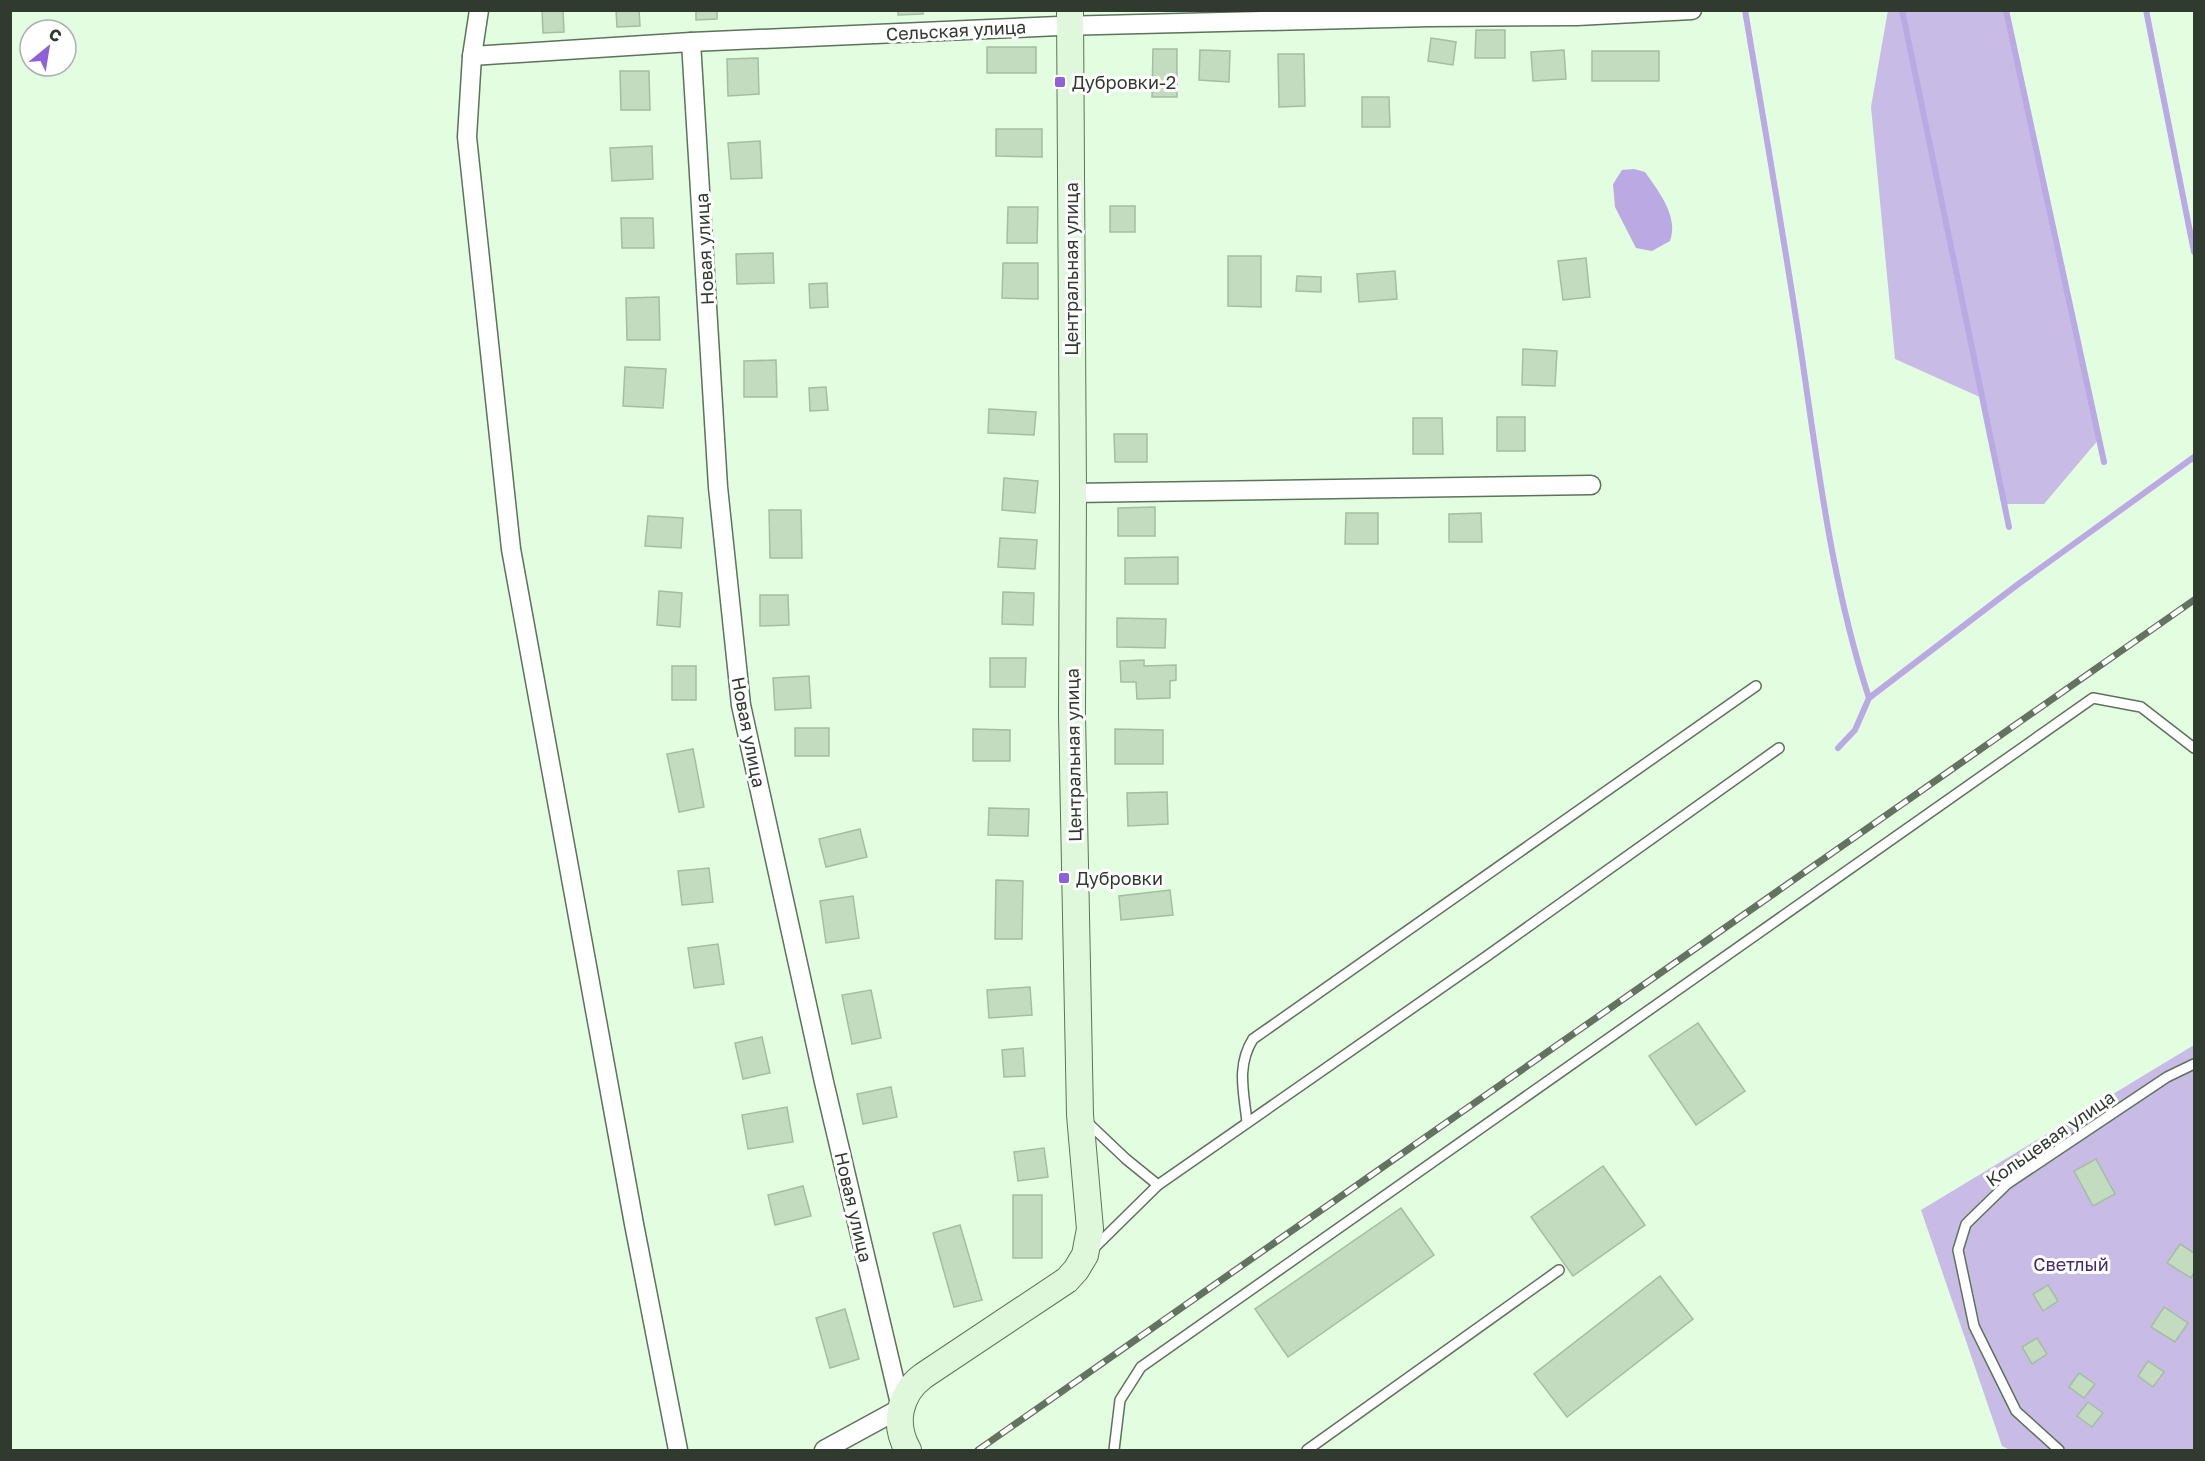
<svg xmlns="http://www.w3.org/2000/svg" width="2205" height="1461" viewBox="0 0 2205 1461" font-family="'Golos Text',sans-serif">
	<style>
		.green { fill: #c8bce6 }
		.water { fill: #baa9e3 }
		.lines { fill: none; stroke-linecap: round; stroke-linejoin: round }
		.stream { stroke: #baa9e3; stroke-width: 6 }
		.building { fill: #c3dcc0; stroke: #a5bda2; stroke-width: 1.5 }
		.lane-casing { stroke: #5d735b; stroke-width: 12 }
		.street-casing { stroke: #5d735b; stroke-width: 21 }
		.secondary-casing { stroke: #5d735b; stroke-width: 28 }
		.lane { stroke: #fff; stroke-width: 9 }
		.street { stroke: #fff; stroke-width: 18 }
		.secondary { stroke: #dff8dc; stroke-width: 26 }
		.rail-casing { stroke: #647262; stroke-width: 7 }
		.rail { stroke: #fff; stroke-width: 4.5; stroke-dasharray: 14; stroke-linecap: butt }
		.poi-dot { fill: #8e61db; stroke: #fff; stroke-width: 2 }
		.labels { text-anchor: middle; dominant-baseline: central; stroke-width: 6; stroke-linejoin: round; paint-order: stroke }
		.street-label { font-size: 18px; fill: #313a2f; stroke: #fff }
		.poi-label { font-size: 18px; fill: #313a2f; stroke: #fff; text-anchor: start }
		.park-label { font-size: 18px; fill: #42296d; stroke: #fff }
	</style>
	<rect width="100%" height="100%" fill="#e3fde0"/>
	<g class="green">
		<path d="M1888,10L2006,11L2099,439L2044,504H2004L1982,398L1895,359L1871,107Z"/>
		<path d="M2194,1045V1450H2010L2002,1446L1921,1210Z"/>
	</g>
	<path class="water" d="M1634,169L1645,172C1659,192 1679,217 1670,241L1652,251L1636,248L1615,207L1613,184L1622,170Z"/>
	<g class="lines">
		<g class="stream">
			<path d="M1745,10C1764,124 1784,237 1801,351C1818,467 1832,585 1869,698"/>
			<path d="M1902,10L2009,527"/>
			<path d="M2006,10L2104,462"/>
			<path d="M2146,10L2194,252"/>
			<path d="M1838,748L1855,730L1869,698L2017,585L2194,457"/>
		</g>
	</g>
	<g class="building">
		<path d="M542,10H563L564,32L543,33Z"/>
		<path d="M616,10H639L640,26L617,27Z"/>
		<path d="M696,10H717V19L696,20Z"/>
		<path d="M898,10H923V14L898,15Z"/>
		<path d="M1476,30H1505V58H1475Z"/>
		<path d="M1431,38L1456,42L1453,65L1428,61Z"/>
		<rect x="987" y="47" width="49" height="26"/>
		<path d="M1153,49H1177V97H1152Z"/>
		<path d="M1200,50L1230,51L1229,82L1199,80Z"/>
		<path d="M1564,50L1566,79L1533,81L1531,52Z"/>
		<rect x="1592" y="51" width="67" height="30"/>
		<path d="M1278,54H1304L1305,106L1279,107Z"/>
		<path d="M758,58L759,94L728,96L727,59Z"/>
		<path d="M620,71H649L650,110H621Z"/>
		<path d="M1362,97H1389L1390,127H1362Z"/>
		<path d="M996,129H1042V157L996,156Z"/>
		<path d="M760,141L762,178L731,179L728,143Z"/>
		<path d="M652,146L653,179L612,181L610,148Z"/>
		<rect x="1110" y="206" width="25" height="26"/>
		<path d="M1008,207H1038L1037,243H1007Z"/>
		<path d="M621,218H653L654,248H622Z"/>
		<path d="M773,253L774,283L737,284L736,254Z"/>
		<path d="M1228,256H1261V307L1228,306Z"/>
		<path d="M1586,258L1590,297L1563,300L1558,261Z"/>
		<path d="M1003,263H1038V299L1002,298Z"/>
		<path d="M1395,271L1397,299L1359,302L1357,274Z"/>
		<path d="M1297,276L1321,277V292L1296,291Z"/>
		<path d="M827,283L828,307L810,308L809,284Z"/>
		<path d="M659,297L660,340H627L626,298Z"/>
		<path d="M1523,349L1557,351L1555,386L1522,385Z"/>
		<path d="M776,360L777,397H744V361Z"/>
		<path d="M625,367L666,369L663,408L623,406Z"/>
		<path d="M826,387L828,410L810,411L809,388Z"/>
		<path d="M989,409L1036,412L1034,435L988,433Z"/>
		<rect x="1497" y="417" width="28" height="34"/>
		<path d="M1413,418H1442L1443,454H1413Z"/>
		<path d="M1114,434H1147V462H1115Z"/>
		<path d="M1004,478L1038,481L1035,513L1002,510Z"/>
		<path d="M1155,507V536H1118V508Z"/>
		<path d="M769,510H801L802,558H770Z"/>
		<path d="M1346,513H1378V544H1345Z"/>
		<path d="M1481,513L1482,542H1449V514Z"/>
		<path d="M648,516L683,518L681,548L645,546Z"/>
		<path d="M1000,538L1037,540L1035,569L998,567Z"/>
		<path d="M1178,557V584H1125V558Z"/>
		<path d="M659,591L682,593L680,627L657,625Z"/>
		<path d="M1003,592L1034,593L1033,625L1002,624Z"/>
		<path d="M760,595H788L789,625L760,626Z"/>
		<path d="M1117,618L1166,619L1165,648L1117,647Z"/>
		<path d="M990,658H1026L1025,687H990Z"/>
		<path d="M1144,660V666L1176,665V680L1170,681V698L1137,699L1136,682H1121L1120,661Z"/>
		<rect x="672" y="666" width="24" height="34"/>
		<path d="M809,676L811,708L775,710L773,678Z"/>
		<rect x="795" y="728" width="34" height="28"/>
		<path d="M973,729L1010,730V761H973Z"/>
		<path d="M1115,729L1163,730V764H1115Z"/>
		<path d="M693,749L704,807L679,812L667,754Z"/>
		<path d="M1167,792L1168,824L1128,826L1127,793Z"/>
		<path d="M989,808L1029,809L1028,836L988,835Z"/>
		<path d="M860,829L867,857L826,867L819,839Z"/>
		<path d="M709,868L713,902L682,905L678,871Z"/>
		<path d="M996,880L1023,881L1022,939H995Z"/>
		<path d="M1170,890L1173,915L1121,920L1119,896Z"/>
		<path d="M853,896L859,938L826,943L820,901Z"/>
		<path d="M718,944L724,984L694,988L688,948Z"/>
		<path d="M1030,987L1032,1015L989,1018L987,990Z"/>
		<path d="M871,990L881,1038L852,1044L842,995Z"/>
		<path d="M1698,1023L1745,1091L1696,1125L1649,1056Z"/>
		<path d="M762,1037L770,1073L743,1079L735,1043Z"/>
		<path d="M1023,1048L1025,1076L1004,1077L1002,1050Z"/>
		<path d="M891,1087L897,1117L863,1124L857,1094Z"/>
		<path d="M787,1107L793,1142L748,1149L742,1115Z"/>
		<path d="M1044,1148L1048,1177L1018,1181L1014,1152Z"/>
		<path d="M2096,1159L2115,1194L2093,1206L2074,1171Z"/>
		<path d="M1603,1166L1645,1225L1573,1276L1531,1217Z"/>
		<path d="M803,1186L811,1216L775,1225L768,1195Z"/>
		<rect x="1013" y="1195" width="29" height="63"/>
		<path d="M1401,1208L1434,1255L1288,1357L1255,1309Z"/>
		<path d="M960,1225L982,1300L954,1307L933,1233Z"/>
		<path d="M2180,1244L2194,1253V1273L2191,1278L2167,1263Z"/>
		<path d="M1660,1276L1693,1319L1567,1417L1534,1374Z"/>
		<path d="M2048,1285L2058,1301L2043,1311L2033,1294Z"/>
		<path d="M2164,1307L2188,1323L2175,1342L2151,1327Z"/>
		<path d="M845,1309L859,1359L830,1368L816,1318Z"/>
		<path d="M2037,1338L2047,1354L2032,1364L2022,1347Z"/>
		<path d="M2148,1361L2164,1372L2153,1387L2138,1376Z"/>
		<path d="M2079,1373L2095,1384L2084,1398L2069,1387Z"/>
		<path d="M2088,1402L2103,1413L2092,1427L2077,1416Z"/>
	</g>
	<g class="lines">
		<defs>
			<g id="lane">
				<path d="M1086,1121L1126,1159L1158,1185"/>
				<path d="M1247,1122C1244,1093 1236,1066 1253,1039L1756,686"/>
				<path d="M1092,1250L1158,1185L1487,956L1779,748"/>
				<path d="M1114,1450L1120,1400L1141,1367L2093,698L2141,707L2194,748"/>
				<path d="M1307,1450L1559,1270"/>
				<path d="M2059,1450L2016,1411L1974,1326L1958,1250L1966,1224L2007,1184L2167,1077L2194,1064"/>
			</g>
			<g id="street">
				<path d="M479,10L472,56L467,137L511,549L634,1224L678,1450"/>
				<path d="M691,42L718,487L741,705L824,1082L901,1408L824,1450"/>
				<path d="M472,56L691,42L1059,26L1430,17L1577,16L1692,10"/>
				<path d="M1073,493L1591,485"/>
			</g>
			<path id="secondary" d="M908,1450C893,1424 899,1394 923,1376L1067,1280L1076,1270L1085,1255L1090,1229L1080,1115L1072,715L1073,493L1070,10"/>
		</defs>
		<use href="#lane" class="lane-casing"/>
		<use href="#street" class="street-casing"/>
		<use href="#secondary" class="secondary-casing"/>
		<use href="#lane" class="lane"/>
		<use href="#street" class="street"/>
		<use href="#secondary" class="secondary"/>
		<defs>
			<path id="rail" d="M978,1450L2194,600"/>
		</defs>
		<use href="#rail" class="rail-casing"/>
		<use href="#rail" class="rail"/>
	</g>
	<g class="poi-dot">
		<rect x="1054" y="76" width="12" height="12" rx="3"/>
		<rect x="1058" y="872" width="12" height="12" rx="3"/>
	</g>
	<g class="labels">
		<g class="street-label">
			<text transform="translate(956 30) rotate(-3)">Сельская улица</text>
			<text transform="translate(704 249) rotate(-93)">Новая улица</text>
			<text transform="translate(1071 269) rotate(-90)">Центральная улица</text>
			<text transform="translate(749 732) rotate(79)">Новая улица</text>
			<text transform="translate(1073 755) rotate(-91)">Центральная улица</text>
			<text transform="translate(2050 1138) rotate(-35)">Кольцевая улица</text>
			<text transform="translate(854 1207) rotate(77)">Новая улица</text>
		</g>
		<g class="poi-label">
			<text x="1072" y="82">Дубровки-2</text>
			<text x="1076" y="878">Дубровки</text>
		</g>
		<g class="park-label">
			<text x="2071" y="1264">Светлый</text>
		</g>
	</g>
	<rect width="2205" height="1461" fill="none" stroke="#313a2f" stroke-width="24"/>
	<g transform="translate(48 48) rotate(30)"><circle r="28" fill="#ffffff" stroke="#adb0ac" stroke-width="1.5"/>
	<path d="M0-4.5L10 22L0 15L-10 22Z" fill="#8e61db"/>
	<text y="-9" font-size="16" font-weight="bold" text-anchor="middle" fill="#313a2f">С</text>
	</g>
</svg>
